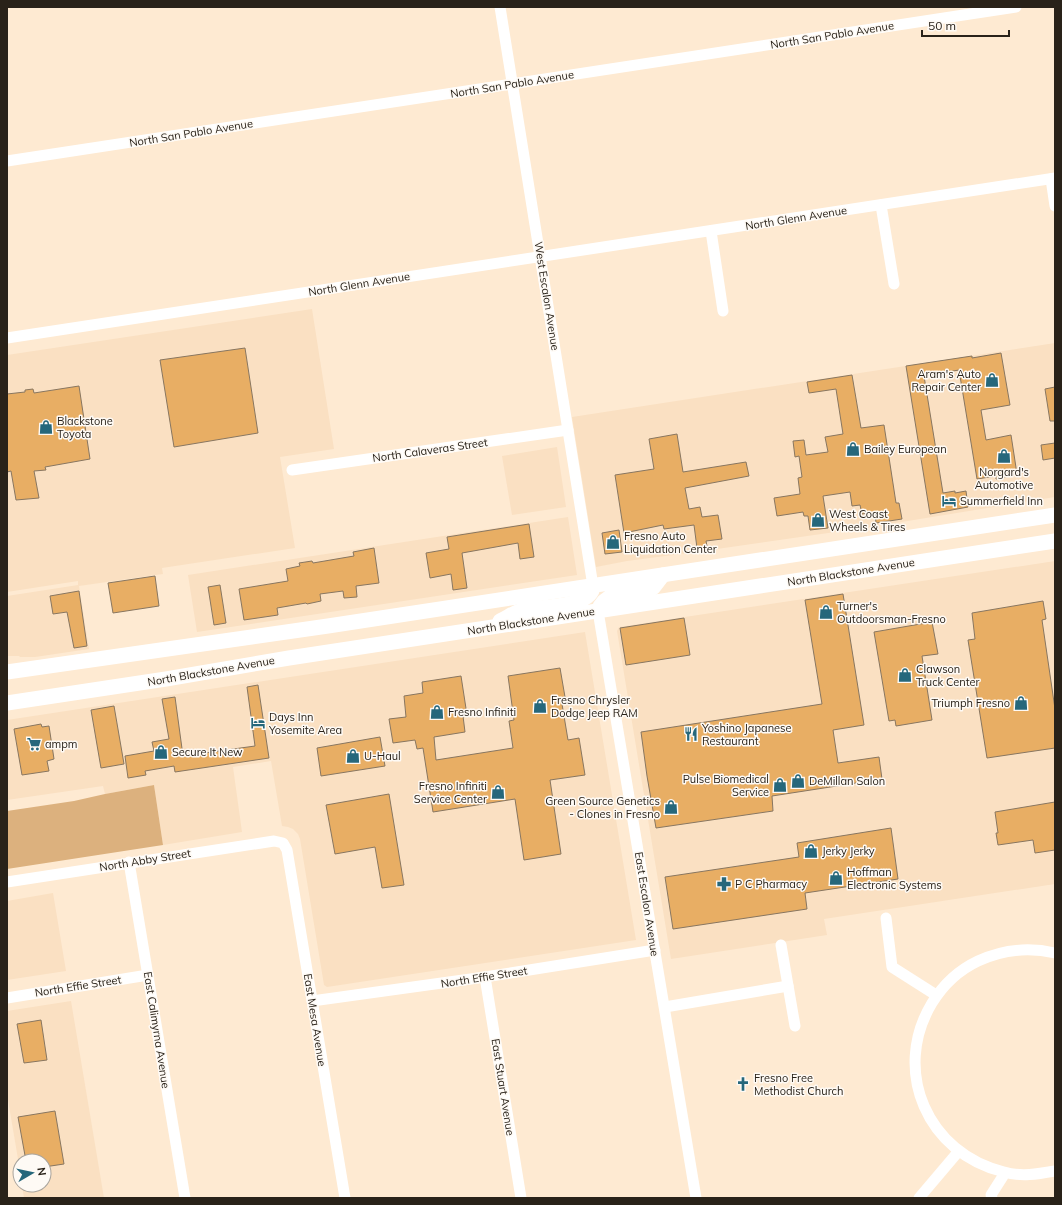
<svg xmlns="http://www.w3.org/2000/svg" width="1062" height="1205" viewBox="0 0 1062 1205" font-family="Mulish,sans-serif">
	<style>
		.built { fill: #fae0c2 }
		.green { fill: #dcb17e }
		.building { fill: #e8ae64; stroke: #887660 }
		.lines { fill: none; stroke-linecap: round; stroke-linejoin: round }
		.minor { stroke: #fff; stroke-width: 11 }
		.major { stroke: #fff; stroke-width: 15 }
		.labels { text-anchor: middle; dominant-baseline: central; stroke-width: 3; stroke-linejoin: round; paint-order: stroke }
		.street-label { font-size: 11px; fill: #292219; stroke: #fefaf5 }
		.poi-label { font-size: 11px; fill: #292219; stroke: #fefaf5; text-anchor: start }
	</style>
	<rect width="100%" height="100%" fill="#feead2"/>
	<g class="built">
		<path d="M312,309L334,449L280,457L295,548L162,568L163,574L79,586L89,649L35,657H20L19,656H7V596L78,585V581L7,592V355Z"/>
		<path d="M1055,343V497L877,526L696,552L627,561L596,567L572,417Z"/>
		<path d="M557,447L566,507L512,515L502,456Z"/>
		<path d="M568,517L577,575L197,632L188,575Z"/>
		<path d="M1055,561V884L824,919L827,935L671,959L617,631L619,627Z"/>
		<path d="M585,632L636,940L327,987L324,985L300,839L298,834L293,829L288,827L282,826L271,761L233,767L242,832L163,845L154,785L105,794L103,786L7,800V720Z"/>
		<path d="M53,893L66,971L7,980V901Z"/>
		<path d="M71,1001L104,1198H24L22,1185H44V1161H20V1171L7,1094V1011Z"/>
	</g>
	<path class="green" d="M154,785L163,845L7,869V811L74,801L105,794Z"/>
	<g class="building">
		<path d="M245,348L258,433L174,447L160,360Z"/>
		<path d="M1001,353L1010,405L981,410L986,440L1011,435L1017,474L996,479V476L977,479L959,370L924,376L943,493L955,491V493L966,491L968,507L930,514L906,366L972,356V358Z"/>
		<path d="M852,375L861,428L884,425L896,503H899L902,519L876,523L875,512L862,514L860,505L852,506L850,492L823,496L828,528L810,530L808,516H804L803,512L777,516L774,498L800,494L798,478L802,477L799,456L795,457L793,441L804,440L806,455L828,452L825,437L843,434L836,389L809,393L807,382Z"/>
		<path d="M79,386L90,459L45,467L46,470L34,471L39,498L16,500L11,471L7,472V394L25,392V390L33,389L34,393Z"/>
		<path d="M1055,387V421H1050L1045,389Z"/>
		<path d="M677,434L683,472L746,462L749,476L685,488L689,509L700,507L702,517L718,515L722,539L706,541L707,546L697,548L694,525L664,529L663,525L624,533L615,475L654,469L649,439Z"/>
		<path d="M1055,443V458L1043,460L1041,445Z"/>
		<path d="M529,524L534,557L520,559L518,543L462,553L467,588L453,590L451,574L430,578L426,553L449,549L447,537Z"/>
		<path d="M619,530L622,552L605,554L602,533Z"/>
		<path d="M374,548L379,583L356,586L357,597L344,598L343,591L320,594L321,601L307,604L306,603L277,608L278,615L244,620L239,589L288,581L286,569L300,566L299,563L312,561L313,563L354,556L353,552Z"/>
		<path d="M155,576L159,606L113,613L108,583Z"/>
		<path d="M220,585L226,623L214,625L208,587Z"/>
		<path d="M79,591L87,646L74,648L67,612L53,614L50,596Z"/>
		<path d="M843,594L864,725L833,730L838,763L879,757L882,779L772,796L773,811L656,828L647,776L641,732L822,704L805,600Z"/>
		<path d="M1043,601L1046,619L1042,620L1055,709V748L987,758L968,640L975,639L972,613Z"/>
		<path d="M684,618L690,655L626,665L620,628Z"/>
		<path d="M932,622L938,654L922,656L932,720L896,726L895,720L889,721L874,632Z"/>
		<path d="M560,668L565,697L561,698L568,740L579,738L585,775L550,780L561,854L524,860L515,799L433,812L423,748L417,749L415,740L393,743L389,719L406,717L404,696L423,693L422,682L461,676L467,715L463,716L465,732L434,737L436,760L513,748L509,721L514,720L508,676Z"/>
		<path d="M258,685L269,758L175,772L174,766L145,771L146,775L128,778L125,756L154,751L152,742L169,739L162,699L175,697L183,756L255,746L247,687Z"/>
		<path d="M114,706L124,764L101,768L91,710Z"/>
		<path d="M41,724L42,727L49,726L54,759L47,761L49,771L22,775L14,729Z"/>
		<path d="M380,737L385,766L321,776L317,748Z"/>
		<path d="M389,794L404,885L382,888L375,847L335,854L326,805Z"/>
		<path d="M1055,802V850L1035,853L1033,840L998,845L996,833H998L995,812Z"/>
		<path d="M891,828L898,879L805,893L807,909L673,929L665,877L799,857L797,843Z"/>
		<path d="M41,1020L47,1060L24,1063L17,1024Z"/>
		<path d="M55,1111L64,1164L44,1167V1161H26L18,1117Z"/>
	</g>
	<g class="lines">
		<g class="minor">
			<path d="M500,7L593,586"/>
			<path d="M7,161L1016,7"/>
			<path d="M1051,179L1055,206"/>
			<path d="M881,205L894,284"/>
			<path d="M711,231L723,311"/>
			<path d="M7,338L1055,178"/>
			<path d="M292,470L568,430"/>
			<path d="M598,611L696,1198"/>
			<path d="M129,862L185,1198"/>
			<path d="M7,882L274,841L283,843L287,850L345,1198"/>
			<path d="M886,918L892,967L936,995"/>
			<path d="M781,945L795,1026"/>
			<path d="M1055,953C1029,947 1002,950 978,961C959,970 943,985 932,1003C891,1071 928,1154 1004,1172C1021,1177 1038,1174 1055,1171"/>
			<path d="M485,977L521,1198"/>
			<path d="M7,998L148,975"/>
			<path d="M312,1001L485,977L655,950"/>
			<path d="M665,1007L788,986"/>
			<path d="M919,1198L958,1152"/>
			<path d="M992,1198L991,1195L1005,1173"/>
		</g>
		<g class="major">
			<path d="M598,611C601,602 606,598 614,595L653,588L663,575"/>
			<path d="M500,621C507,618 513,613 520,611C537,606 592,609 593,586"/>
			<path d="M7,672C114,656 221,642 328,626C571,589 813,552 1055,515"/>
			<path d="M7,703L166,679L289,658L1055,541"/>
		</g>
	</g>
	<defs>
		<symbol id="shop-bare" viewBox="-9 -9 18 18"><path d="M-5-2.5h2.3a2.7 3.5 0 0 1 5.4 0H5L5.5 6h-11ZM-1.5-2.5h3a1.5 2.3 0 0 0-3 0Z" fill="#26677b" stroke="#fefaf5" stroke-width="2.5" paint-order="stroke"/></symbol>
		<symbol id="hotel-bare" viewBox="-9 -9 18 18"><path d="M-6-4.5h1.5V1H6V5H4.5V3h-9V5H-6ZM-4 0a1.8 1.8 0 1 1 3.6 0ZM.5 0V-2.5h3Q6-2.5 6 0Z" fill="#26677b" stroke="#fefaf5" stroke-width="2.5" paint-order="stroke"/></symbol>
		<symbol id="restaurant-bare" viewBox="-9 -9 18 18"><path d="M-5-6h1v4h1v-4h1v4h1v-4h1v5L-1.5 .5V6h-2V.5L-5-1ZM5-6V6H3V1.5H1.5Q1.5-4 5-6Z" fill="#26677b" stroke="#fefaf5" stroke-width="2.5" paint-order="stroke"/></symbol>
		<symbol id="supermarket-bare" viewBox="-9 -9 18 18"><path d="M-6-5.5h2.5l.6 2H6L4.5 2H-2.5L-4.4-4H-6ZM-1.5 3.2a1.3 1.3 0 1 0 .1 0ZM3 3.2a1.3 1.3 0 1 0 .1 0Z" fill="#26677b" stroke="#fefaf5" stroke-width="2.5" paint-order="stroke"/></symbol>
		<symbol id="pharmacy-bare" viewBox="-9 -9 18 18"><path d="M-2-6h4v4h4v4h-4v4h-4v-4h-4v-4h4Z" fill="#26677b" stroke="#fefaf5" stroke-width="2.5" paint-order="stroke"/></symbol>
		<symbol id="church-bare" viewBox="-9 -9 18 18"><path d="M-1.2-6h2.4v3.5h3.3v2.4h-3.3V6h-2.4V-.1h-3.3v-2.4h3.3Z" fill="#26677b" stroke="#fefaf5" stroke-width="2.5" paint-order="stroke"/></symbol>
	</defs>
	<g fill-rule="evenodd">
		<use href="#shop-bare" x="982" y="370" width="20" height="20"/>
		<use href="#shop-bare" x="36" y="417" width="20" height="20"/>
		<use href="#shop-bare" x="843" y="439" width="20" height="20"/>
		<use href="#shop-bare" x="994" y="446" width="20" height="20"/>
		<use href="#hotel-bare" x="939" y="491" width="20" height="20"/>
		<use href="#shop-bare" x="808" y="510" width="20" height="20"/>
		<use href="#shop-bare" x="603" y="532" width="20" height="20"/>
		<use href="#shop-bare" x="816" y="602" width="20" height="20"/>
		<use href="#shop-bare" x="895" y="665" width="20" height="20"/>
		<use href="#shop-bare" x="1011" y="693" width="20" height="20"/>
		<use href="#shop-bare" x="530" y="696" width="20" height="20"/>
		<use href="#shop-bare" x="427" y="702" width="20" height="20"/>
		<use href="#hotel-bare" x="248" y="713" width="20" height="20"/>
		<use href="#restaurant-bare" x="681" y="724" width="20" height="20"/>
		<use href="#supermarket-bare" x="24" y="734" width="20" height="20"/>
		<use href="#shop-bare" x="151" y="742" width="20" height="20"/>
		<use href="#shop-bare" x="343" y="746" width="20" height="20"/>
		<use href="#shop-bare" x="788" y="771" width="20" height="20"/>
		<use href="#shop-bare" x="770" y="775" width="20" height="20"/>
		<use href="#shop-bare" x="488" y="782" width="20" height="20"/>
		<use href="#shop-bare" x="661" y="797" width="20" height="20"/>
		<use href="#shop-bare" x="801" y="841" width="20" height="20"/>
		<use href="#shop-bare" x="826" y="868" width="20" height="20"/>
		<use href="#pharmacy-bare" x="714" y="874" width="20" height="20"/>
		<use href="#church-bare" x="733" y="1074" width="20" height="20"/>
	</g>
	<g class="labels">
		<g class="street-label">
			<text transform="translate(832 35) rotate(-9)">North San Pablo Avenue</text>
			<text transform="translate(512 84) rotate(-9)">North San Pablo Avenue</text>
			<text transform="translate(191 133) rotate(-9)">North San Pablo Avenue</text>
			<text transform="translate(796 218) rotate(-9)">North Glenn Avenue</text>
			<text transform="translate(359 284) rotate(-9)">North Glenn Avenue</text>
			<text transform="translate(547 296) rotate(81)">West Escalon Avenue</text>
			<text transform="translate(430 450) rotate(-8)">North Calaveras Street</text>
			<text transform="translate(851 572) rotate(-9)">North Blackstone Avenue</text>
			<text transform="translate(531 621) rotate(-9)">North Blackstone Avenue</text>
			<text transform="translate(211 671) rotate(-10)">North Blackstone Avenue</text>
			<text transform="translate(145 860) rotate(-9)">North Abby Street</text>
			<text transform="translate(647 904) rotate(81)">East Escalon Avenue</text>
			<text transform="translate(484 977) rotate(-9)">North Effie Street</text>
			<text transform="translate(78 986) rotate(-9)">North Effie Street</text>
			<text transform="translate(315 1020) rotate(81)">East Mesa Avenue</text>
			<text transform="translate(157 1030) rotate(81)">East Calimyrna Avenue</text>
			<text transform="translate(503 1087) rotate(81)">East Stuart Avenue</text>
		</g>
		<g class="poi-label">
			<text x="981" y="374" text-anchor="end">Aram's Auto<tspan x="981" dy="13">Repair Center</tspan></text>
			<text x="57" y="421">Blackstone<tspan x="57" dy="13">Toyota</tspan></text>
			<text x="864" y="449">Bailey European</text>
			<text x="1004" y="472" text-anchor="middle">Norgard's<tspan x="1004" dy="13">Automotive</tspan></text>
			<text x="960" y="501">Summerfield Inn</text>
			<text x="829" y="514">West Coast<tspan x="829" dy="13">Wheels &amp; Tires</tspan></text>
			<text x="624" y="536">Fresno Auto<tspan x="624" dy="13">Liquidation Center</tspan></text>
			<text x="837" y="606">Turner's<tspan x="837" dy="13">Outdoorsman-Fresno</tspan></text>
			<text x="916" y="669">Clawson<tspan x="916" dy="13">Truck Center</tspan></text>
			<text x="551" y="700">Fresno Chrysler<tspan x="551" dy="13">Dodge Jeep RAM</tspan></text>
			<text x="1010" y="703" text-anchor="end">Triumph Fresno</text>
			<text x="448" y="712">Fresno Infiniti</text>
			<text x="269" y="717">Days Inn<tspan x="269" dy="13">Yosemite Area</tspan></text>
			<text x="702" y="728">Yoshino Japanese<tspan x="702" dy="13">Restaurant</tspan></text>
			<text x="45" y="744">ampm</text>
			<text x="172" y="752">Secure It New</text>
			<text x="364" y="756">U-Haul</text>
			<text x="769" y="779" text-anchor="end">Pulse Biomedical<tspan x="769" dy="13">Service</tspan></text>
			<text x="809" y="781">DeMillan Salon</text>
			<text x="487" y="786" text-anchor="end">Fresno Infiniti<tspan x="487" dy="13">Service Center</tspan></text>
			<text x="660" y="801" text-anchor="end">Green Source Genetics<tspan x="660" dy="13">- Clones in Fresno</tspan></text>
			<text x="822" y="851">Jerky Jerky</text>
			<text x="847" y="872">Hoffman<tspan x="847" dy="13">Electronic Systems</tspan></text>
			<text x="735" y="884">P C Pharmacy</text>
			<text x="754" y="1078">Fresno Free<tspan x="754" dy="13">Methodist Church</tspan></text>
		</g>
	</g>
	<rect width="1062" height="1205" fill="none" stroke="#292219" stroke-width="16"/>
	<g transform="translate(32 1173) rotate(81)"><circle r="19" fill="#fefaf5" stroke="#a9a49d"/>
	<path d="M0-3L7 15L0 10L-7 15Z" fill="#26677b"/>
	<text y="-6" font-size="11" font-weight="bold" text-anchor="middle" fill="#292219">N</text>
	</g>
	<path d="M922 30v6h87v-6" fill="none" stroke="#292219" stroke-width="2"/>
	<text x="928" y="30" font-size="12" fill="#292219" stroke="#fefaf5" stroke-width="3" paint-order="stroke">50 m</text>
</svg>
